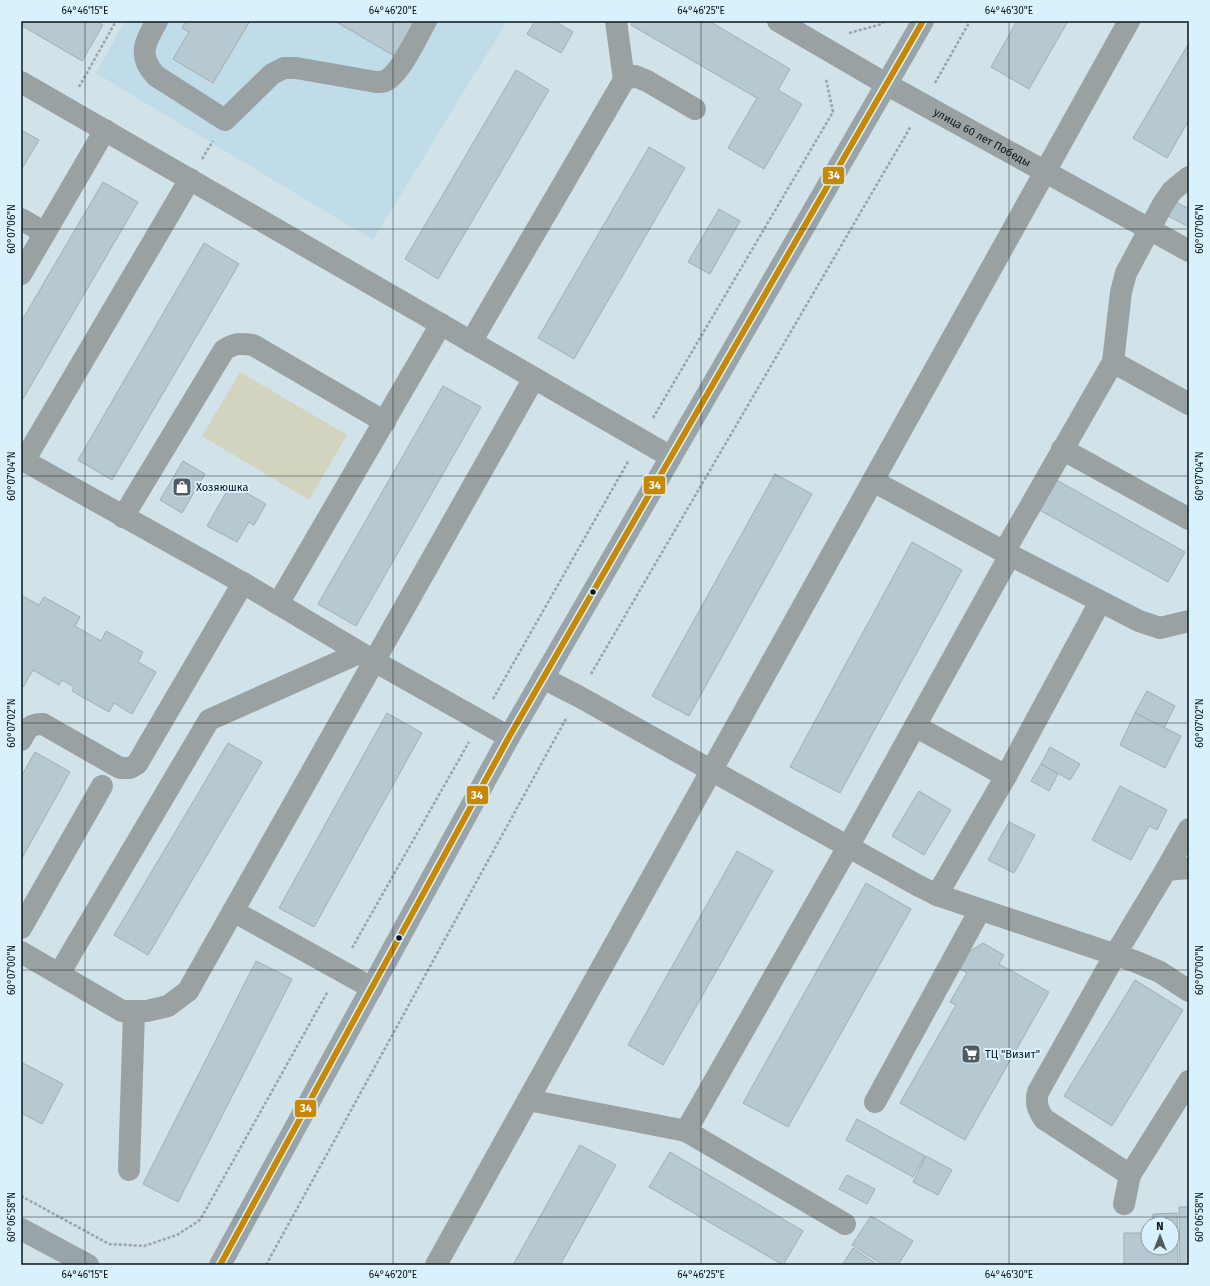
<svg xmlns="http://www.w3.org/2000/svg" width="1210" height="1286" viewBox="0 0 1210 1286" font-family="'Fira Sans',sans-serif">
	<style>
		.built { fill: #bfdce8 }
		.green { fill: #d3d4c0 }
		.building { fill: #b6c9d1; stroke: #a1aeb3 }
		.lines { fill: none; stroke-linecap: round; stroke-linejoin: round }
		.path { stroke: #9aa3a8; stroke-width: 2.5; stroke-dasharray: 3 2; stroke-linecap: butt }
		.minor { stroke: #99a1a3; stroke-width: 22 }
		.major { stroke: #99a4a8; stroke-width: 22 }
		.bus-1-casing { stroke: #d9f1fc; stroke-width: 9 }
		.bus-1 { stroke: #c78905; stroke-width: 6 }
		.ticks { fill: none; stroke: #091419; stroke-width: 1; stroke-opacity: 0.45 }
		.bus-dot { fill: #091419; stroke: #d9f1fc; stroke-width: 1.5 }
		.labels { text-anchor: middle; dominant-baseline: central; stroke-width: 4; stroke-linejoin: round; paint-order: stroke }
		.street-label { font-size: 11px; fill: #091419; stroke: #d9f1fc }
		.poi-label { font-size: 11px; fill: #091419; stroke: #d9f1fc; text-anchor: start }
		.line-badge { stroke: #d9f1fc; stroke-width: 1.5 }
		.badge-label { font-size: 11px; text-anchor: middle; font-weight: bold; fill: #fff }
		.neatline { fill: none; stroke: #091419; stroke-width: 1.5 }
		.ticks-label { font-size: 10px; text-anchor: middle; fill: #091419 }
	</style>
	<rect width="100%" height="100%" fill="#d1e2e9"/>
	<path class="built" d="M125,21H507L373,240L96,73Z"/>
	<path class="green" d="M240,372L347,435L309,500L202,436Z"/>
	<g class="building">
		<path d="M21,21H96L103,25L82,61L21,25Z"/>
		<path d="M186,21H250L213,83L173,59L189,32L182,28Z"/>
		<path d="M335,21H415L394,56Z"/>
		<path d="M535,21H554L573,32L561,53L527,34Z"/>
		<path d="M633,21H709L790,69L778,90L802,104L764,169L728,148L757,98L631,25Z"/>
		<path d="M1017,21H1068L1029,89L991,67Z"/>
		<path d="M1189,43V120L1167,158L1133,138Z"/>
		<path d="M516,70L549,90L438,279L405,259Z"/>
		<path d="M21,130L39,140L21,170Z"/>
		<path d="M649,147L685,168L574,359L538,338Z"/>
		<path d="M103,182L138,202L21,402V322Z"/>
		<path d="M1176,202L1189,209V227L1168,216Z"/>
		<path d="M719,209L740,221L710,274L688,262Z"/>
		<path d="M204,243L239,264L112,480L78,460Z"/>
		<path d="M443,386L481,407L356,626L318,604Z"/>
		<path d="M183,461L205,474L182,513L160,500Z"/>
		<path d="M775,474L812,494L689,716L652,696Z"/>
		<path d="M1053,478L1185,552L1168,582L1036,508Z"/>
		<path d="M231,484L266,504L254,525L249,522L237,542L207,526Z"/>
		<path d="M912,542L962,570L840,793L790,767Z"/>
		<path d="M21,595L39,605L44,597L80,617L75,626L101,641L106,631L143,652L138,662L156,672L132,714L114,703L109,712L72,691L74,687L62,680L59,685L33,670L23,687L21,685Z"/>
		<path d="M1147,691L1175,706L1164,728L1135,713Z"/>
		<path d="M387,713L422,733L314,927L279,908Z"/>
		<path d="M1135,713L1181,736L1165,768L1120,745Z"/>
		<path d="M228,743L262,762L148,955L114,935Z"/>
		<path d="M1050,747L1080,764L1070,780L1041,764Z"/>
		<path d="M35,752L70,772L21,860V777Z"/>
		<path d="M1041,764L1058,774L1049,791L1031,781Z"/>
		<path d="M1120,786L1167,810L1157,830L1149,826L1131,860L1092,840Z"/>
		<path d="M919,791L951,810L924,855L892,836Z"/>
		<path d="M1009,822L1035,835L1014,873L988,860Z"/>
		<path d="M737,851L773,871L663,1065L628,1045Z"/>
		<path d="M866,883L911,909L788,1127L743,1103Z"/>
		<path d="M983,943L1004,955L999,964L1049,992L965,1140L900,1103L956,1005L950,1002L967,973L960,969L970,951Z"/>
		<path d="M256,961L292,979L178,1202L143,1184Z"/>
		<path d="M1135,980L1183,1010L1112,1126L1064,1096Z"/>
		<path d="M21,1062L63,1084L42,1124L21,1113Z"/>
		<path d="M857,1119L925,1156L913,1177L846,1140Z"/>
		<path d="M580,1145L616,1165L560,1265H513Z"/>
		<path d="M670,1152L803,1231L783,1265L649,1187Z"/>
		<path d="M926,1156L952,1170L938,1195L913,1182Z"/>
		<path d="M847,1175L875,1189L867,1204L839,1189Z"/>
		<path d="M1179,1207H1189V1265H1180Z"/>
		<path d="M1177,1213L1178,1265H1124V1233H1147L1148,1225V1248H1172V1224H1153V1214Z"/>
		<path d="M871,1216L913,1241L898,1265H883L852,1245Z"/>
		<path d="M853,1248L875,1263L874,1265H842Z"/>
	</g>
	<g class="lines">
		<g class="path">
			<path d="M849,33L882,24L884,21"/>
			<path d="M935,83L970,21"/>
			<path d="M79,87L116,21"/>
			<path d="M202,159L213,141"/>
			<path d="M653,418L833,112L826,79"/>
			<path d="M591,674L911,126"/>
			<path d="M493,699L629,460"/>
			<path d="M352,948L469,742"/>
			<path d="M21,1196L109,1244L144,1246L177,1235L200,1220L328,991"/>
			<path d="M266,1265L567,717"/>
		</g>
		<g class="minor">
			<path d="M157,21C145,42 137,56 156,76L225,120L272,74L284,68H296L376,82C379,82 382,82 385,81C400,75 418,35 426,21"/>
			<path d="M616,21L624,80"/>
			<path id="s1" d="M778,21L886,84L1189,251"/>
			<path d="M21,82L671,457"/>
			<path d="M21,219L45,233"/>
			<path d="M21,274L105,130"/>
			<path d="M471,342L624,80L635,76L647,81L695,109"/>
			<path d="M1113,362L1121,292L1126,273L1163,204L1172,191L1189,177"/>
			<path d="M1062,449L1189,519"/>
			<path d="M21,459L243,583L374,661L509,737"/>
			<path d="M24,461L190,179"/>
			<path d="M873,481L1010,555L1139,621L1160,628L1189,621"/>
			<path d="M123,517L224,350C235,343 240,343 253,345L385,422"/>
			<path d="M1004,552L1113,362L1189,404"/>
			<path d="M278,604L441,324"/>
			<path d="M543,678L578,696L917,885L937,895L1134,961L1160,972L1189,991"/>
			<path d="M915,726L1006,776"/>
			<path d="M21,740C27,729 29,724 43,724L120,768H130L137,764L243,583"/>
			<path d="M1166,870L1189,868"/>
			<path d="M937,895L1006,776L1100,602"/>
			<path d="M233,911L372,988"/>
			<path d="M21,928L102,786"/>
			<path d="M21,952L122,1011H147L168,1006L188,991L534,378"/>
			<path d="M59,974L209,720L359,653"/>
			<path d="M528,1100L686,1131"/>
			<path d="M875,1102L980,910"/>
			<path d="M129,1170L134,1011"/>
			<path d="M1130,1175L1044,1119C1038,1110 1035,1103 1038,1092L1115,955L1166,870L1189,829"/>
			<path d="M1124,1204L1130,1175L1189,1081"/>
			<path d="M845,1224L686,1131L848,847L1010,555"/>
			<path d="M436,1265L1129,21"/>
		</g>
		<g class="major">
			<path d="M21,1229L88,1265"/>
			<path d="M220,1265L509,737L923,21"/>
		</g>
		<defs>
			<path id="bus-1" d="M220,1265L509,737L923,21"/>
		</defs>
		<use href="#bus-1" class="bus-1-casing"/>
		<use href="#bus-1" class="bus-1"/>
	</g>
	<path class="ticks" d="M85,21V1265M393,21V1265M701,21V1265M1009,21V1265M21,229H1189M21,476H1189M21,723H1189M21,970H1189M21,1217H1189"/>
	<defs>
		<symbol id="shop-square" viewBox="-11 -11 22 22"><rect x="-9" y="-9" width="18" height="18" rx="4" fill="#4f5c62" stroke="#d9f1fc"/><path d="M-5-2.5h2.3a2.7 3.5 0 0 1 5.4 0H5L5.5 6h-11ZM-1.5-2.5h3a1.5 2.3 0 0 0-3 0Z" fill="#fff"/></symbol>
		<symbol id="supermarket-square" viewBox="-11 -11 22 22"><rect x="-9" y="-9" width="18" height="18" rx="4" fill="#4f5c62" stroke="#d9f1fc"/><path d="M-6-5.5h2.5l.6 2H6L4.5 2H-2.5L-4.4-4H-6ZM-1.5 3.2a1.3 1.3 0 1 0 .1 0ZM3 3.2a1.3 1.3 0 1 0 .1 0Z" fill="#fff"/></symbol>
	</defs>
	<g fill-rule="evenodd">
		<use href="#shop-square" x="171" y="476" width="22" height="22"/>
		<use href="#supermarket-square" x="960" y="1043" width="22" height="22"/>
	</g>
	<g class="bus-dot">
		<circle cx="593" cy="592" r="3.5"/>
		<circle cx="399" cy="938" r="3.5"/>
	</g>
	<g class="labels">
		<g class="street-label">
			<text stroke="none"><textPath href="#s1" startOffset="235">улица 60 лет Победы</textPath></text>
		</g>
		<g class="poi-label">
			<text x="196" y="487">Хозяюшка</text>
			<text x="985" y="1054">ТЦ "Визит"</text>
		</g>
	</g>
	<g class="line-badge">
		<rect x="822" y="166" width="23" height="19" rx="4" fill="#c78905"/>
		<rect x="643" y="475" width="23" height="20" rx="4" fill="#c78905"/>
		<rect x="466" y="785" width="23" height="20" rx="4" fill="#c78905"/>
		<rect x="294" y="1099" width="23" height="19" rx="4" fill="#c78905"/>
	</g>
	<g class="badge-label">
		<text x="834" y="179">34</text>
		<text x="655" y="489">34</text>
		<text x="477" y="799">34</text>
		<text x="306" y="1112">34</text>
	</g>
	<rect width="1210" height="1286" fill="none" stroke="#d9f1fc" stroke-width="44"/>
	<g transform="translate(1160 1236)"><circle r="19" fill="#d9f1fc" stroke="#8699a1"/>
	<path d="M0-3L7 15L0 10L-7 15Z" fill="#4f5c62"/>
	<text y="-6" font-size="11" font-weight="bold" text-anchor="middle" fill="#091419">N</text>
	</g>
	<rect x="22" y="22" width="1166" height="1242" class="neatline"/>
	<g class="ticks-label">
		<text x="85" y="14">64°46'15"E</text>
		<text x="393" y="14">64°46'20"E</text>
		<text x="701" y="14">64°46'25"E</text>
		<text x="1009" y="14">64°46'30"E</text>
		<text transform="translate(11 229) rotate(-90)" y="4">60°07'06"N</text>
		<text transform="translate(1199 229) rotate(-90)" y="4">60°07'06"N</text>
		<text transform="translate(11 476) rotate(-90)" y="4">60°07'04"N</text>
		<text transform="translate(1199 476) rotate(-90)" y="4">60°07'04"N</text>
		<text transform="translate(11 723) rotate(-90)" y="4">60°07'02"N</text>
		<text transform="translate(1199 723) rotate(-90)" y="4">60°07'02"N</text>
		<text transform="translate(11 970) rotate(-90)" y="4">60°07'00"N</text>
		<text transform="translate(1199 970) rotate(-90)" y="4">60°07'00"N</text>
		<text transform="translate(11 1217) rotate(-90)" y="4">60°06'58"N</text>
		<text transform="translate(1199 1217) rotate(-90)" y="4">60°06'58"N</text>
		<text x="85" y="1278">64°46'15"E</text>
		<text x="393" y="1278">64°46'20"E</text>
		<text x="701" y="1278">64°46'25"E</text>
		<text x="1009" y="1278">64°46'30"E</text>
	</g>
</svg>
